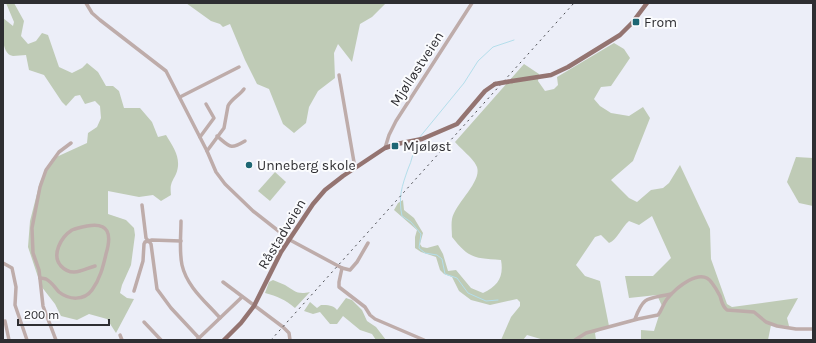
<svg xmlns="http://www.w3.org/2000/svg" width="816" height="343" viewBox="0 0 816 343" font-family="Karla,sans-serif">
	<style>
		.green { fill: #bfcbb6 }
		.lines { fill: none; stroke-linecap: round; stroke-linejoin: round }
		.stream { stroke: #b4deeb; stroke-width: 1 }
		.minor { stroke: #beacaa; stroke-width: 3.5 }
		.major { stroke: #947471; stroke-width: 4.5 }
		.rail { stroke: #494a4f; stroke-width: 1; stroke-dasharray: 2 4; stroke-linecap: butt }
		.major-bridge { stroke: #947471; stroke-width: 4.5 }
		.poi-dot { fill: #1d6673; stroke: #fbfcfe; stroke-width: 1.5 }
		.labels { text-anchor: middle; dominant-baseline: central; stroke-width: 4; stroke-linejoin: round; paint-order: stroke }
		.poi-label { font-size: 14px; fill: #2e2e32; stroke: #fbfcfe; text-anchor: start }
		.street-label { font-size: 14px; fill: #2e2e32; stroke: #fbfcfe }
	</style>
	<rect width="100%" height="100%" fill="#eceef8"/>
	<g class="green">
		<path d="M6,3H14L24,21L21,36L28,44L36,41L42,33L48,35L59,67L72,73L82,68L87,63L98,72L106,86H113L119,91L124,108H140L152,122L158,137L166,135C174,148 182,159 176,174C171,184 170,184 171,195L161,201L153,195L139,197L108,191V214L126,220L134,228L135,235L131,265L122,285L120,293L127,298L134,299L116,333L107,319L89,314L77,320L61,316L55,304L41,286L28,247L30,221L40,182L52,159L87,143L88,133L97,127L101,118L100,106L95,101L85,104L80,95L75,96L66,106L62,102L44,75L29,70L26,55C22,55 17,56 13,56C0,54 3,28 3,18L13,26L14,22Z"/>
		<path d="M186,3H386L372,17L360,24L352,62L338,44L334,53L335,78L318,91L309,107L306,123L294,133L283,124L269,89L257,84L245,60L230,24L223,27L220,24L211,21Z"/>
		<path d="M614,43L624,49L630,58L611,86L601,87L594,99L600,106L611,113L629,116L643,107L650,118L633,161L611,180L629,198L637,202L651,190L663,188L669,183L680,165L710,229L711,259L727,304L732,307L798,298L787,318L789,326L771,325L768,340H641V330L654,331L662,306L657,295L629,298L625,276H653L671,258L652,216L639,225L629,221C621,228 617,240 609,243L601,235L595,237L576,265L585,276L600,281L609,326L595,333L596,340H544L527,335L523,340H501L511,317L520,306V302L517,299L490,305L471,300L459,291L452,277L444,274L440,270L436,257L421,252L415,248V237L417,230L394,210L398,203L403,200L404,210L414,218L423,233L420,244L422,247L427,248L438,245L443,254L448,271L456,270L471,288L483,293C498,286 504,277 501,260C475,258 469,259 452,237C452,232 451,225 452,219C455,203 482,182 477,167C475,160 460,148 455,142L524,64L539,74L538,81L545,91L554,89L558,85L557,77Z"/>
		<path d="M796,157L813,158V206L799,203L787,182Z"/>
		<path d="M275,172L286,182L270,201L258,191Z"/>
		<path d="M273,280C277,282 281,283 285,285C295,291 297,295 310,292L295,308C286,300 277,296 265,293L269,282Z"/>
		<path d="M346,298L352,300L362,310L367,321L376,327L386,340H376L372,334L360,330L343,316L337,324H330L320,312L313,314L304,311L310,302L317,308L321,305C328,305 333,305 337,310Z"/>
	</g>
	<g class="lines">
		<g class="stream">
			<path d="M419,138L464,83L478,61L493,47L514,40"/>
			<path d="M417,142C413,151 412,161 408,169C402,186 398,197 402,216L411,222L421,234L419,248L425,253L437,255L442,259L445,274L457,278L468,293L486,301L498,300"/>
		</g>
		<g class="minor">
			<path d="M86,3L92,13L100,20L166,71L207,151L216,172L225,184L253,211L290,240L342,268L339,282V287L365,307L370,315L375,319L424,340"/>
			<path d="M339,75L355,168"/>
			<path d="M180,97L239,67"/>
			<path d="M217,136C230,147 230,150 245,141"/>
			<path d="M200,137L214,118L206,104"/>
			<path d="M385,148L389,135L396,121L472,3"/>
			<path d="M207,151L224,128L228,106C231,99 240,95 244,89"/>
			<path d="M142,205L146,238L151,244L157,289L171,308L199,338"/>
			<path d="M181,221C181,235 179,251 182,265C187,287 206,302 220,318"/>
			<path d="M3,263L12,268L16,287L15,305L27,340"/>
			<path d="M342,268L350,270L357,262L368,243"/>
			<path d="M40,278C41,278 46,279 46,279C52,282 55,288 59,292C69,300 84,301 92,290C100,279 103,267 106,254C112,234 109,222 87,226C82,227 77,228 72,230C61,237 51,255 61,266C72,278 84,269 95,266"/>
			<path d="M223,282L283,327L289,333L290,340"/>
			<path d="M134,291L143,261L144,244L145,242L152,240L181,241"/>
			<path d="M635,319C644,295 648,299 671,294"/>
			<path d="M5,321L9,340"/>
			<path d="M144,322L161,340"/>
			<path d="M120,335L122,340"/>
			<path d="M56,340L43,306L39,270L33,253L32,228L40,187L46,170L59,152L71,143"/>
			<path d="M197,340L242,297"/>
			<path d="M575,340L586,333L638,319L658,315C662,310 663,304 667,299C676,288 701,266 712,283C715,287 718,292 720,296C722,302 722,306 727,310L754,312L766,322L777,326L796,329H813"/>
		</g>
		<g class="major">
			<path d="M512,81L551,75L568,67L620,35L632,23L647,3"/>
			<path d="M224,340L241,323L254,306L281,252L313,204L325,190L343,176L385,148L397,144L422,139L457,124L485,91L495,84"/>
		</g>
		<path class="rail" d="M271,340L574,3"/>
		<path class="major-bridge" d="M495,84L512,81"/>
	</g>
	<g class="poi-dot">
		<rect x="632" y="18" width="8" height="8" rx="2"/>
		<rect x="391" y="142" width="8" height="8" rx="2"/>
		<circle cx="249" cy="165" r="4"/>
	</g>
	<g class="labels">
		<g class="poi-label">
			<text x="644" y="22">From</text>
			<text x="403" y="146">Mjøløst</text>
			<text x="257" y="165">Unneberg skole</text>
		</g>
		<g class="street-label">
			<text transform="translate(417 69) rotate(-57)">Mjølløstveien</text>
			<text transform="translate(282 234) rotate(-59)">Råstadveien</text>
		</g>
	</g>
	<rect width="816" height="343" fill="none" stroke="#2e2e32" stroke-width="8"/>
	<path d="M18 319v6h91v-6" fill="none" stroke="#2e2e32" stroke-width="2"/>
	<text x="24" y="319" font-size="12" fill="#2e2e32" stroke="#fbfcfe" stroke-width="3" paint-order="stroke">200 m</text>
</svg>
